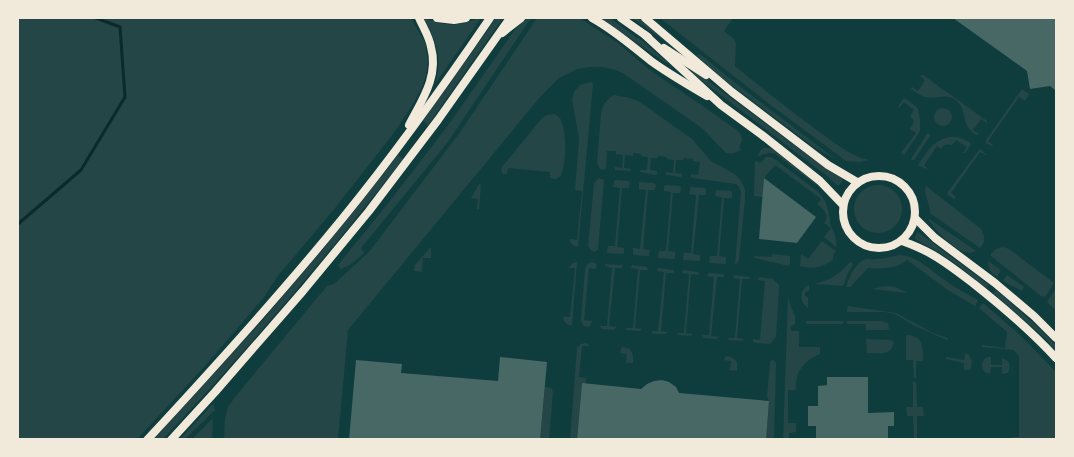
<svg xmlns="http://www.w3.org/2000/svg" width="1074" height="457" viewBox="0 0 1074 457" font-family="Ubuntu,sans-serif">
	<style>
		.green { fill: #244646 }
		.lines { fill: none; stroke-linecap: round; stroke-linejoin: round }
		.stream { stroke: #0a2a2b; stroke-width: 3 }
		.building { fill: #486865 }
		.secondary { stroke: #f1e9da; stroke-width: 8 }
	</style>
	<rect width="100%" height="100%" fill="#0f3d3e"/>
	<g class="green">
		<path d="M18,18H411L425,43L428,59L426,76L421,89L412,106L393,134L335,208L277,277L265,296L204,367L137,439H18Z"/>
		<path d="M424,18C438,24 450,26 465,23C471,22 475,18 481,18L435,84C444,58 436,42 424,18Z"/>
		<path d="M496,18H503L428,125L423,121L444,92Z"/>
		<path d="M529,18H531L448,142L361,248L364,253C357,260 351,265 341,269L339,267L338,265L390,201L449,124L514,31L522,22Z"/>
		<path d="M537,18H577L581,19L618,43L640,62L657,75L704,107L738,131C743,136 743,141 739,147L741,150C736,153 732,154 726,153L703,129L686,117L623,73L612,69L603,67H590L577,69L559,78L540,97L348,330L338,439H224L225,418L228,407L235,397L327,286L334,284L369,252L458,135Z"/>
		<path d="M600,18H610L637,38H639L668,63H666Z"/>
		<path d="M632,18H640L679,49L680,52Z"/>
		<path d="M660,18H733L724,31L734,39L736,43L735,66C763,89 792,112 821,133C836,144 851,156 869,160L860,162L846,161L772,106Z"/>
		<path d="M700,54L729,78L838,161L814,147L722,78L696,55Z"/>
		<path d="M692,71H695L809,156L843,179V181L838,186L827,176L693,74Z"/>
		<path d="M921,75H923L987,121V123L981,119L973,130L979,134L976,135C960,124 968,112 957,101C947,92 936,100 925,97C920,96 916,92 911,89L912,87L918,91L925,80L920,76Z"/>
		<path d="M591,82L593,84L578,247C573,246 571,244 570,239L577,240L582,191L575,190L579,139L572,99L574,92L580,85Z"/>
		<path d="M1022,89L1029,94L1025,101L1019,97L1017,100L988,141L993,145L992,146L986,143V140Z"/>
		<path d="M614,95L630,98L640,102L692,139L711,161L736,175L741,181L745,190V199L739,260L737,263L735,265L741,192L739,187L736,184L693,178L691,177V174L698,175L700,162L693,161V159L684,158L683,160H676L675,173L682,174L681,177L666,175V172L673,173L674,160L667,159V157L658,156V158H651L650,170L657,171V174L655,175L640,172V170H647L648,157L641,156V154L633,153V156L625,155L624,168L631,169V171L615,170V167L622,168L623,155L616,154V151H607L606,169L603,170L599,168L597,163L601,114C603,104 606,100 614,95Z"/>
		<path d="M904,98L914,105L918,109L920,119V131L904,155L901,153L916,133L910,129L913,124L914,120L910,116L914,110L904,102L899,108L898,106Z"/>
		<circle cx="943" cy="117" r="9"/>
		<path d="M554,114C558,116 561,118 562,123C567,137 566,162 561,176L556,179L550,178V172L508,168L507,174H503L501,170L502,167L542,118L547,115Z"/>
		<path d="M927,134H929L930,136L914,160H911V159Z"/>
		<path d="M949,137C958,137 963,138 970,143L971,145L965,153H963L967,147L956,140L952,145C947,144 943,144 941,149L937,146L924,165L927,168L926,169L918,165C929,150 931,142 949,137Z"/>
		<path d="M763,148H772L796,165L822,189L775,154C766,151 764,156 757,156L760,151Z"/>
		<path d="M980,149L986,154V155L980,152L951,193L956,197L954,199L948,195L947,193L979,150Z"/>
		<path d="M398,155L403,159C327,256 247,350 163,439H154L261,322L325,247Z"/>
		<path d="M766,157H771L776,160L817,191C824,198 828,205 829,216C830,217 830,222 830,224C833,232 838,238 836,247L824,237L831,228L824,223C831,215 823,209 817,204L821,199L775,165L764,178L763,197L754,196L755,161L761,163Z"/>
		<path d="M599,178L604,180L598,249L596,251L593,252L588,246L594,183Z"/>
		<path d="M615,180L629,181L630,183L629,188H622L617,247L624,248V253L622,254L608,253L607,252L608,246H615L620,188L613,187L614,181Z"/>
		<path d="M640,182L654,183L656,185L655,190H648L643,249L650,250L649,255L648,256L634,255L633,254V248L640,249L646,190L639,189V183Z"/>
		<path d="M479,184L481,185L479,209H477L478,199L471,198Z"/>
		<path d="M666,185L680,186L681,188L680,193H673L668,251L675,252V258L673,259L659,258L658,256L659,251H666L671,192L664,191V186Z"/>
		<circle cx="878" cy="209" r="24"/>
		<path d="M926,186L981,229C985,236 986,242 980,248L931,214L925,191Z"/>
		<path d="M691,187L705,188L706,190V195H699L693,254L700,255V260L699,261L684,260L683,259L684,253H691L696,195L689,194Z"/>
		<path d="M717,190L731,191L732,192V198H724L719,256L726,257V263L725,264L710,263L709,261L710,256H717L722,197L715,196L716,191Z"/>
		<path d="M928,218L976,251C972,253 969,253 964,252C953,248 932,228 928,218Z"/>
		<path d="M918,232L989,285L988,287L986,288L956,264L938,252L915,239V237Z"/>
		<path d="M822,241L836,251L833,256V259C824,268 812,269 800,266L801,254L808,259Z"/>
		<path d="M1003,247L1009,249L1054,283L1045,297L1041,296L991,256V254L996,249Z"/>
		<path d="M430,248H431V258H423L422,272L414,271L415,265Z"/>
		<path d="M772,254L790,256V264L789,266L755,258L754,256L772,257Z"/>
		<path d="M899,255C918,256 929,269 943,279C954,287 966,293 978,300L975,306L948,290L907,260C897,269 881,269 868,268L850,287H846C849,277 856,261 867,259C870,259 873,260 875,259C883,259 891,257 899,255Z"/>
		<path d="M988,261L1001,270L997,277C990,272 989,269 988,261Z"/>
		<path d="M577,262L572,324L571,326C566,324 564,322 563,317H570L575,268H568L573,263Z"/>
		<path d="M591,262L595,263L597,265L596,269L589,268L584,320L592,321L590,326L587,327L584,326L581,321L585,269L587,264Z"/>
		<path d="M850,262L853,264L848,273L843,286L815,284C830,280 840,274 850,262Z"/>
		<path d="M605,264L622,265V268H615L609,326L617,327L614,330L602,329L600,326H607L612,268L605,266Z"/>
		<path d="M632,265L647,267L648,270H640L635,328L642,329L640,331L627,330L626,328H633L638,269L631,268Z"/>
		<path d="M658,268L673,270L674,271L673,273H666L661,331L668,332L666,334H653L651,331H658L664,272L657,271Z"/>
		<path d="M683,270L698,272L699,275L691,274L686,333L693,334L691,336L679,335L677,333H684L689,274L682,273Z"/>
		<path d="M709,273L724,274V277H717L711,336L719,337L716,339L704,338L702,335H709L714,277L707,276Z"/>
		<path d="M734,275L749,277L750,278L749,279H742L737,338L744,339L742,341L729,340L727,338H735L740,279L733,278Z"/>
		<path d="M1007,275L1024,287L1022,291L1003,281Z"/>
		<path d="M759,277L773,279L779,285V289L776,337L770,344L757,343L753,342V339L760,340L765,281L758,280Z"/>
		<path d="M809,285V290L805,293V296L808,298V308C799,302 799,290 809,285Z"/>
		<path d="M888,286L895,287L908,293L872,289L880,287Z"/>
		<path d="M1056,288V311L1047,302Z"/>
		<path d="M996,290L1036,325L1056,345V351L1046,339L993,293Z"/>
		<path d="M788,299H789L790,305L795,316V324L791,326V331H799V347H820V354C803,361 795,372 796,390H788V423H796V432L789,433V439L783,440Z"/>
		<path d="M983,303L1020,335L1056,372V439H1010L1012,437H1019V356L1014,350L982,347V345L1005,348L1007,332L979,308Z"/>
		<path d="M848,306L896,313L933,333L948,338L947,340L915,326L895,314L885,312H847Z"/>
		<rect x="806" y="321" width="37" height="3"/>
		<path d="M847,321H880L888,323L889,329L886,330H866V324H847Z"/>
		<path d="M907,335C924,336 923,348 923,361H916V378H914L913,360H906V337Z"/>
		<path d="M866,339L891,340L894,342C891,357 878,353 867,353Z"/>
		<path d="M586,343L589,345V346H582L579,377L586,378V384H582L577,439L570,440L577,348L581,344Z"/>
		<path d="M622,347C632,348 634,353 633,363H626L627,354L620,353Z"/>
		<path d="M965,353L969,355L972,361L971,368L968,370H964V363L946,359V357L964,360Z"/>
		<path d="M728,356L733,358L737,362V371L730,370L731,361L724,360L725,357Z"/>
		<path d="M988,357H991V365H1002V358C1010,360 1011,366 1008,373L1002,374V367H991L990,374L986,373C980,368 981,359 988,357Z"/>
		<path d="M772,360L775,361L776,364L774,439L766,440L769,401L767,396L770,362Z"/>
		<path d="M913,382H916L917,407H923L924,416H917V439H914L913,416H907L906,407H913Z"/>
		<path d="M545,387L551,388L553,392L549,439H540Z"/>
		<path d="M213,404L215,410L185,439H180Z"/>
		<path d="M213,418L212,439H192Z"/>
	</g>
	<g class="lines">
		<path class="stream" d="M18,224L81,170L125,97L120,27L96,18"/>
	</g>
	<g class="building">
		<path d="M953,18H1056V91L1050,86L1030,89L1027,71Z"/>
		<path d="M764,178L816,217L797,243L759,239Z"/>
		<path d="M500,357L547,362L540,440H349L356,360L402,364L401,373L498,381Z"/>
		<path d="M827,377H868V413L894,412V426H888V440H816V426H808V406H818V386L827,385Z"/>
		<path d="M662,380L669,382L676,387L679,393L769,401L766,440H577L582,383L641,389L647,384L654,381Z"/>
	</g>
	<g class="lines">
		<g class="secondary">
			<path d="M437,18L454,20L466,18"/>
			<path d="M592,18C614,30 632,46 651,61C669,74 688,85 707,96"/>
			<path d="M621,18L648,37"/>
			<path d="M645,18L732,92L828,165L857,182"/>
			<path d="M502,33L521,18"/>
			<path d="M645,35L721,105L762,135L820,181L843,205"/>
			<path d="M664,48L706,75"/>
			<path d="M409,125C422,100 439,76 431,47C429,36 423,27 419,18"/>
			<circle cx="879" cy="212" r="36"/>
			<path d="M915,218L935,238L995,283L1034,316L1056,338"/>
			<path d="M902,241C913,245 923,249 933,255C947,263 961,274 974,284C1003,307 1031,331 1056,358"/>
			<path d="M147,440C214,368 280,295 342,219C395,154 443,87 490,18"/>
			<path d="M171,440L215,392L303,291L369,211L438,120L510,18"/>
		</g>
	</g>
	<rect width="1074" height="457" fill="none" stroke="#f1e9da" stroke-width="38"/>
</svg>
